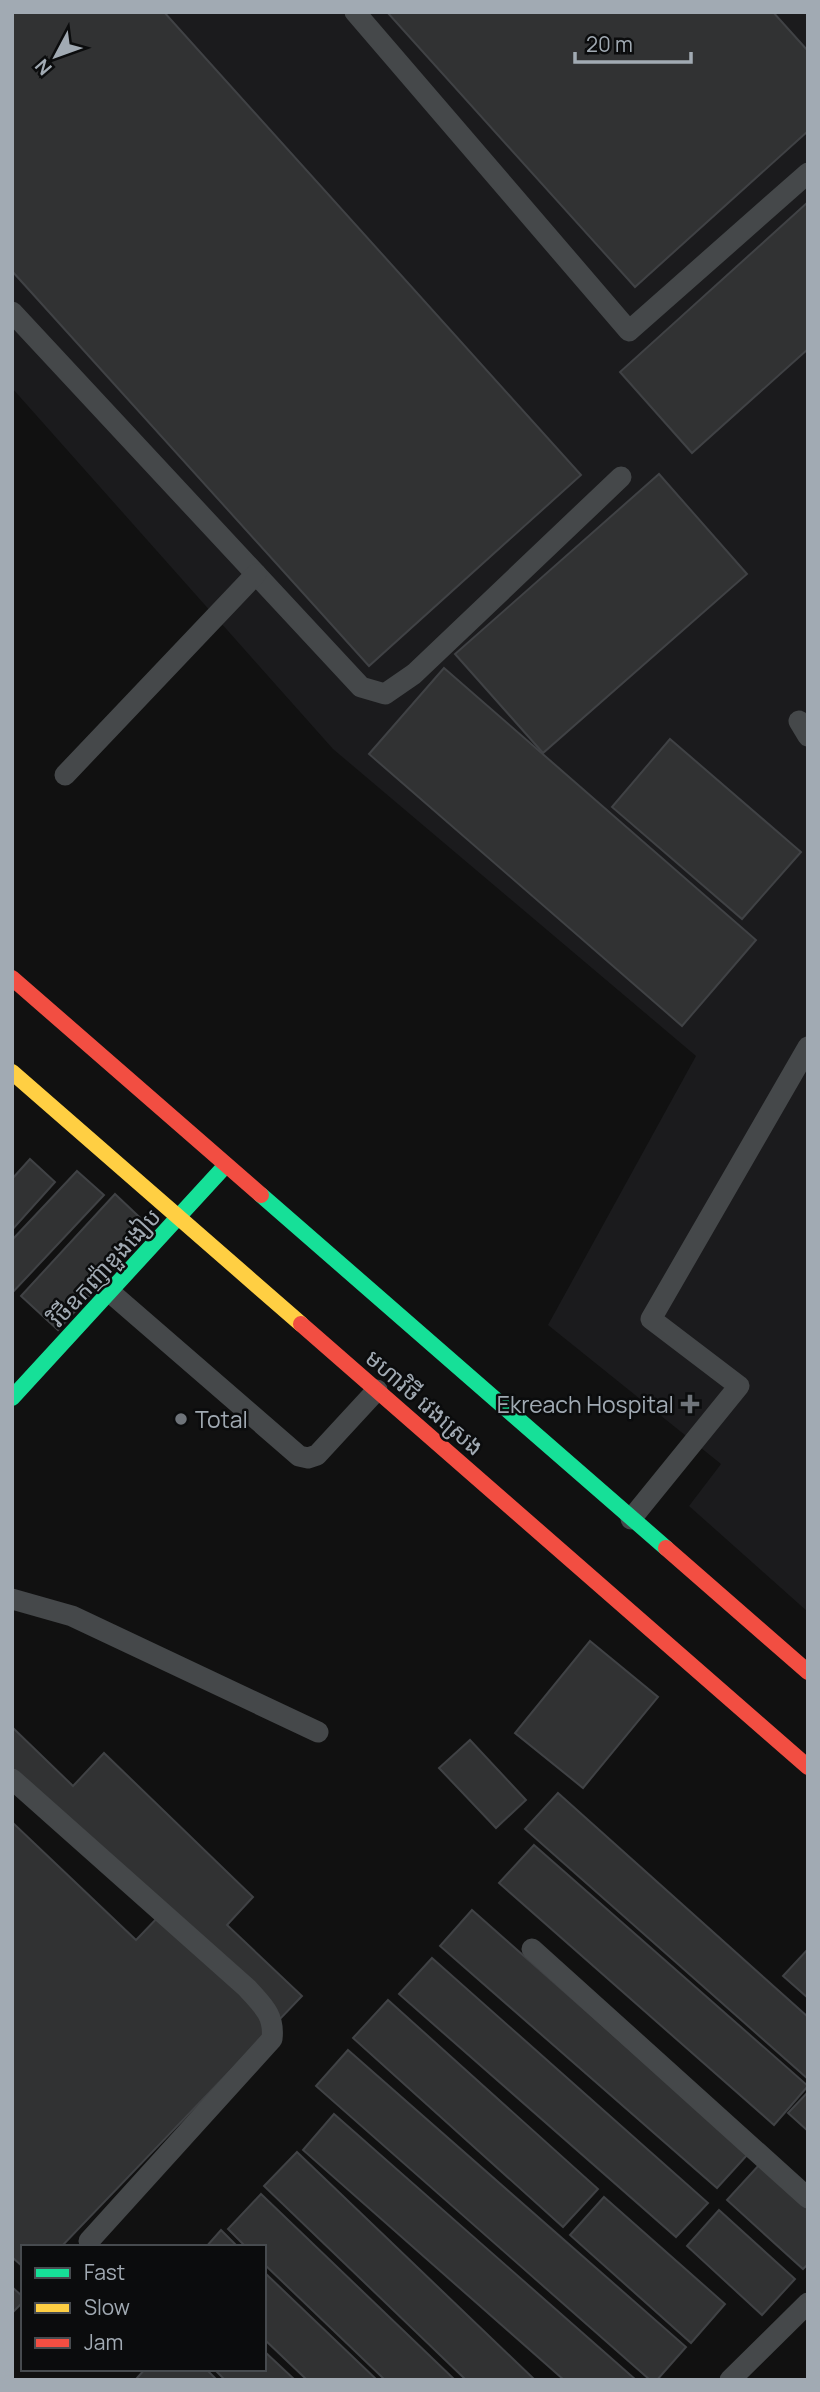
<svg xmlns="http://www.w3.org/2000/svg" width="820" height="2392" viewBox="0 0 820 2392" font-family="Manrope,'Noto Sans Khmer',sans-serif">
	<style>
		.built { fill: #1b1b1d }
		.building { fill: #313233; stroke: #404245; stroke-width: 2 }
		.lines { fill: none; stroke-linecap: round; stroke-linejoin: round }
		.lane { stroke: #45484a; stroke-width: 21 }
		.fast { stroke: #16e098; stroke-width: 16 }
		.slow { stroke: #ffcf43; stroke-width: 16 }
		.jam { stroke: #f24e42; stroke-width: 16 }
		.poi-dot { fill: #6f747a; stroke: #0b0c0d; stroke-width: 2.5 }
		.labels { text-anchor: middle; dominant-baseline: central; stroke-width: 5; stroke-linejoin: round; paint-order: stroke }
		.street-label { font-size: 23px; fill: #a1aab3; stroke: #0b0c0d }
		.poi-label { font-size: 23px; fill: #a1aab3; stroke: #0b0c0d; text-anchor: end }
	</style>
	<rect width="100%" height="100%" fill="#111"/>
	<path class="built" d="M12,12H808V1612L689,1506L721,1464L548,1325L696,1056L333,749L12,388Z"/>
	<g class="building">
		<path d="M12,12H164L581,475L369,666L12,271Z"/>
		<path d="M387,12H773L808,51V131L635,287Z"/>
		<path d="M808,202V349L692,453L620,372Z"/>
		<path d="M659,474L747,574L543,753L455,654Z"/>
		<path d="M444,668L756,940L682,1026L369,754Z"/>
		<path d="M670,739L801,852L742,919L612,807Z"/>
		<path d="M30,1159L55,1182L12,1230V1179Z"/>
		<path d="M77,1171L104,1195L12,1293V1240Z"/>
		<path d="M115,1194L151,1228L58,1330L21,1296Z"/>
		<path d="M590,1641L658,1697L583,1788L515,1733Z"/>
		<path d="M12,1727L73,1786L104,1753L253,1897L227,1925L302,1996L61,2247H23V2267L12,2257V1822L136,1940L162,1913L12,1769Z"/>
		<path d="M470,1740L526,1800L496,1828L439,1768Z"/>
		<path d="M558,1793L808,2017V2079L525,1829Z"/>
		<path d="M534,1845L808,2086L774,2125L499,1883Z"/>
		<path d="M472,1910L748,2154L717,2188L440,1946Z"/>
		<path d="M808,1949V1998L783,1976Z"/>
		<path d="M432,1958L708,2203L676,2237L399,1994Z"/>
		<path d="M388,2000L598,2189L563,2227L353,2038Z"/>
		<path d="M348,2050L686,2347L657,2380H650L316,2086Z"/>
		<path d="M808,2092V2131L788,2113Z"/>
		<path d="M334,2114L636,2380H564L303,2150Z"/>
		<path d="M297,2152L535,2380H466L264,2186Z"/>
		<path d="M760,2164L808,2208V2264L803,2269L727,2200Z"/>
		<path d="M261,2194L455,2380H385L264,2264V2247H246L228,2229Z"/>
		<path d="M604,2197L725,2304L691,2343L570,2235Z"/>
		<path d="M719,2210L795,2279L762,2315L687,2246Z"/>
		<path d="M221,2230L238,2247H206Z"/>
		<path d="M264,2272L377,2380H307L264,2339Z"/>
		<path d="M12,2287L23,2297V2302L12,2313Z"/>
		<path d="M264,2351L295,2380H225L214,2369H264Z"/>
		<path d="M145,2369H206L217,2380H139L137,2378Z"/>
	</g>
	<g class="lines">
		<g class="lane">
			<path d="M355,12L629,331L808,173"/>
			<path d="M12,312L361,687L385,694L414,674L621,477"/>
			<path d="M799,721L808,736"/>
			<path d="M65,775L256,574"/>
			<path d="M111,1293L299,1456L308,1458L317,1455L377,1390"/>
			<path d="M631,1519L739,1386L651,1319L808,1047"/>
			<path d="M12,1599L72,1616L318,1732"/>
			<path d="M12,1779L247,1988C262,2005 275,2015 272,2039L89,2241"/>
			<path d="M532,1949L808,2198"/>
			<path d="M730,2380L808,2303"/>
		</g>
		<g class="fast">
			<path d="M261,1195L666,1548"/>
			<path d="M12,1398L226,1165"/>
		</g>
		<path class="slow" d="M12,1072L301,1324"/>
		<g class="jam">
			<path d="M12,978L261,1195"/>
			<path d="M301,1324L808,1767"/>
			<path d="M666,1548L808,1672"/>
		</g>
	</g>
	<g class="poi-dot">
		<path d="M686.5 1393.5h7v7h7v7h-7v7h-7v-7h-7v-7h7z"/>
		<circle cx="181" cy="1419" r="7"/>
	</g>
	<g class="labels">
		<g class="street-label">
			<text transform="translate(104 1267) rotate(-47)">វិថីឧកញ៉ាឌួងងៀប</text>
			<text transform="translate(425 1402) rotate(41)">មហាវិថី វេងស្រេង</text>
		</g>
		<g class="poi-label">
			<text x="674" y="1404">Ekreach Hospital</text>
			<text x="195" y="1419" text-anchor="start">Total</text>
		</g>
	</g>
	<rect width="820" height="2392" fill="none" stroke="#a1aab3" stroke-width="28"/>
	<rect x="21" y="2245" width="245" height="126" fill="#0b0c0d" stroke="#474b4f" stroke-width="2"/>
	<rect x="35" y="2268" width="35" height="10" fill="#16e098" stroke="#474b4f" stroke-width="2"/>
	<text x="84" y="2280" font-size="21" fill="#a1aab3">Fast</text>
	<rect x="35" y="2303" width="35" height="10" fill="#ffcf43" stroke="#474b4f" stroke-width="2"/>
	<text x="84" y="2315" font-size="21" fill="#a1aab3">Slow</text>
	<rect x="35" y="2338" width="35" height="10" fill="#f24e42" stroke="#474b4f" stroke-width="2"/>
	<text x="84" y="2350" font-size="21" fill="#a1aab3">Jam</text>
	<g transform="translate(56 56) rotate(229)" stroke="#0b0c0d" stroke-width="5" paint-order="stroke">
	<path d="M0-5L12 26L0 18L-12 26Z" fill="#a1aab3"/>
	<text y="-10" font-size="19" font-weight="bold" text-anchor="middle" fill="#a1aab3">N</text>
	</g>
	<path d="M575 52v10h116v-10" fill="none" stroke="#a1aab3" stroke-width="3.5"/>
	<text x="586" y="52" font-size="21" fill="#a1aab3" stroke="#0b0c0d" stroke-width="5" paint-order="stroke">20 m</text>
</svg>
